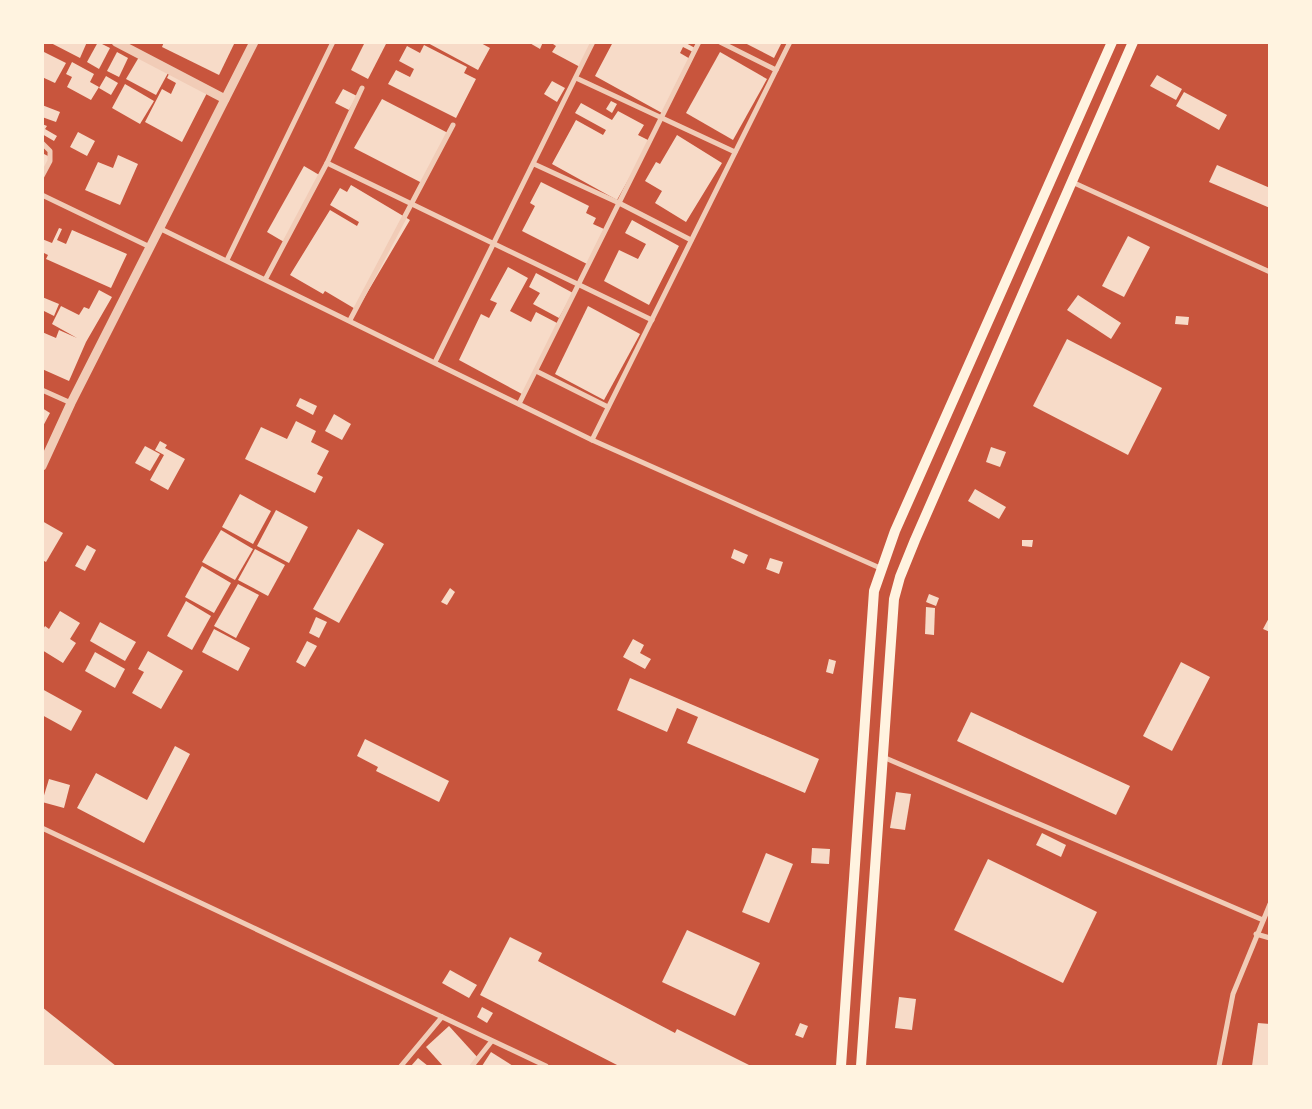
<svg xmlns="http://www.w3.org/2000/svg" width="1312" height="1109" viewBox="0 0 1312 1109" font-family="'Times New Roman',serif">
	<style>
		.building { fill: #f7dbc8 }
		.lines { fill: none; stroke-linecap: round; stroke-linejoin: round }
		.minor { stroke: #f1ccb7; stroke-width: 5 }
		.tertiary { stroke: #f1ccb7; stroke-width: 9 }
		.secondary { stroke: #fff3e0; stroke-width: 10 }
	</style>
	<rect width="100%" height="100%" fill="#c8553d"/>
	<g class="building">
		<path d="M49,42H87L80,58Z"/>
		<path d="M98,42L110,48L99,69L87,62Z"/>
		<path d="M164,42H235L219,75L162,47Z"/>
		<path d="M365,42H387L368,79L351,70Z"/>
		<path d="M426,42H479L490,48L478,70Z"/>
		<path d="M528,42H543L540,49Z"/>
		<path d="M550,42H593L580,67L552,52L556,46Z"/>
		<path d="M613,42H684L695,48L693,52L683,47L680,53L692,60L662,113L595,76Z"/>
		<path d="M743,42H782L774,58Z"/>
		<path d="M424,45L467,67L464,73L476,79L456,118L388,84L396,70L410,77L414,69L399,61L407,46L420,53Z"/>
		<path d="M42,51L66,63L55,83L42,77Z"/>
		<path d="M117,52L128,58L119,77L107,71Z"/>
		<path d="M720,52L767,79L733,140L686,113Z"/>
		<path d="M139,57L168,73L156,95L126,79Z"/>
		<path d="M72,62L94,74L90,82L99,87L91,100L67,87L72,77L66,74Z"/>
		<path d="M169,74L207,93L182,142L145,122L162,89L171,94L176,83L167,78Z"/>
		<path d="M1157,75L1182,89L1176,100L1150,86Z"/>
		<path d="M106,76L118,83L111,95L99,88Z"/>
		<path d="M552,81L565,88L557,102L544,94Z"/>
		<path d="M125,84L154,101L140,124L112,108Z"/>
		<path d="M343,89L357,96L349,110L335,103Z"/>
		<path d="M1184,92L1227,115L1219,130L1176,106Z"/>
		<path d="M382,99L448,133L422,183L354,148Z"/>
		<path d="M611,101L617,104L612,113L606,109Z"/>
		<path d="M581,103L612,120L618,111L644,125L638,135L650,141L617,200L552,164L576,120L603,135L606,130L575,113Z"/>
		<path d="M42,105L60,112L56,122L42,117Z"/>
		<path d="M42,124L47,126L45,129L57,136L54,141L42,134Z"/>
		<path d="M78,132L95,141L87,156L70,147Z"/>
		<path d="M677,135L722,163L686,222L655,203L662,191L645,181L656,162L660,164Z"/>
		<path d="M42,153L50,157L44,169L42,168Z"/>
		<path d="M118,155L138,164L120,205L85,190L98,162L113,168Z"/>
		<path d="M1217,165L1270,188V208L1209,182Z"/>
		<path d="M304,166L321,176L284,242L267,232Z"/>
		<path d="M541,182L589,206L586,213L596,218L593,224L604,229L587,264L522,231L535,206L530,203Z"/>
		<path d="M351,185L410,220L357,310L325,291L323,294L290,275L330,210L357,226L359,222L330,205L340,188L347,192Z"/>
		<path d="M632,220L679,246L649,305L604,281L619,250L638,259L646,244L625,233Z"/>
		<path d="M59,228L62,229L57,240L66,244L72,230L127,254L111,288L46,259L48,255L42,252V239L52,243Z"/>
		<path d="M1128,236L1150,247L1124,297L1102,286Z"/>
		<path d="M508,267L528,278L510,311L531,322L536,312L559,324L522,394L459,360L481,314L489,318L497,303L490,300Z"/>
		<path d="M536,273L573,293L559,318L533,304L540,293L529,287Z"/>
		<path d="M99,290L112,297L86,342L69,381L42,369V332L56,338L59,330L77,338L52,324L61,306L79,315L84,307L89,309Z"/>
		<path d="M1078,295L1121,323L1111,339L1067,310Z"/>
		<path d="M42,297L59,304L54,316L42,310Z"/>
		<path d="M588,306L640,334L604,400L555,374Z"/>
		<path d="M1176,316L1189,317L1188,325L1175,324Z"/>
		<path d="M1067,339L1162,388L1128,455L1033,406Z"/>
		<path d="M300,398L317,406L313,415L296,406Z"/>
		<path d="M42,408L50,413L42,428Z"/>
		<path d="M334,414L351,424L342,440L325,431Z"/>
		<path d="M296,421L316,431L311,442L329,451L317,474L323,477L315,493L245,459L261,427L287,439Z"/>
		<path d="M160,441L167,445L165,448L185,459L168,490L150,480L164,455L155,450Z"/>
		<path d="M145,446L160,454L150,471L135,463Z"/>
		<path d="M991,447L1006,452L1000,467L986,462Z"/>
		<path d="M975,489L1006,507L999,519L968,501Z"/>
		<path d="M240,494L271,511L253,544L222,527Z"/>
		<path d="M276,510L308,527L289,563L257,546Z"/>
		<path d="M42,521L63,533L46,562L42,560Z"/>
		<path d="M358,529L384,544L339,623L313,609Z"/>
		<path d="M221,530L253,549L235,580L202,562Z"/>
		<path d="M1022,540H1033L1032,547L1022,546Z"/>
		<path d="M87,545L96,550L85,571L75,566Z"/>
		<path d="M255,549L285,565L268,596L238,580Z"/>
		<path d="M734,549L748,555L744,564L731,558Z"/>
		<path d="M770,558L783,562L779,574L766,569Z"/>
		<path d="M202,566L231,583L214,613L185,597Z"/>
		<path d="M238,584L259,595L236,638L214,626Z"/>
		<path d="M450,588L455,592L447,605L441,602Z"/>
		<path d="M929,594L939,598L936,606L926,602Z"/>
		<path d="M186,601L211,616L192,650L167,636Z"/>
		<path d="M926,607L935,608L934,635L925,634Z"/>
		<path d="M60,611L80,623L70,639L76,643L63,663L42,650V631L45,626L49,629Z"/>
		<path d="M1270,616V632L1263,629Z"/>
		<path d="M316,617L327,622L319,638L309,633Z"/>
		<path d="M100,622L136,642L125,661L90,641Z"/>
		<path d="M214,629L250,648L238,671L202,652Z"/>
		<path d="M633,639L644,645L640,653L651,659L645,669L623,657Z"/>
		<path d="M307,641L317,646L305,667L296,662Z"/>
		<path d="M148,651L183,671L161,709L132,693L144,672L138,669Z"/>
		<path d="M95,652L125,669L115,688L85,671Z"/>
		<path d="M829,659L836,661L833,674L826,672Z"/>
		<path d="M1181,662L1210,677L1172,751L1143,736Z"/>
		<path d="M630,678L819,759L805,793L687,743L698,717L677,708L667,732L617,710Z"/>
		<path d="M42,689L82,711L71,731L42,715Z"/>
		<path d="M971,712L1130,786L1116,815L957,741Z"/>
		<path d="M365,739L449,781L439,802L376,771L378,767L357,756Z"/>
		<path d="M175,746L190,754L144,843L77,808L96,773L147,800Z"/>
		<path d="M49,779L70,785L64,808L42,802Z"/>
		<path d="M896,792L911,794L905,830L890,828Z"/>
		<path d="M1042,833L1066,845L1061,857L1036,845Z"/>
		<path d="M812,848L830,849L829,864L811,863Z"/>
		<path d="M766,853L793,864L769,923L742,912Z"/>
		<path d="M988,859L1097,912L1063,983L954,930Z"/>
		<path d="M687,930L760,963L735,1016L662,982Z"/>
		<path d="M510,937L542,953L538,961L675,1033L677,1029L751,1066H619L480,995Z"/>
		<path d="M450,970L477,985L469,998L442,983Z"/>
		<path d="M899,997L916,999L912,1030L895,1028Z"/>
		<path d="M42,1007L116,1066H42Z"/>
		<path d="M482,1007L493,1013L487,1023L477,1017Z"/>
		<path d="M800,1023L808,1026L803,1038L795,1035Z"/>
		<path d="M1258,1023L1270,1024V1066H1252Z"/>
		<path d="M449,1026L479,1059L471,1066H443L426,1047Z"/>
		<path d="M491,1052L513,1066H482Z"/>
		<path d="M418,1058L428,1066H411Z"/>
	</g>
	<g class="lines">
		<g class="minor">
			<path d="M720,42L776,70"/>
			<path d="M576,78L735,152"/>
			<path d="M42,143L50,151V161L42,176"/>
			<path d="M327,163L652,320"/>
			<path d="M534,164L619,203L691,240"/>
			<path d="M1072,182L1270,272"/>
			<path d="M42,195L150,247"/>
			<path d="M159,228L592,440L880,568"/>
			<path d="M227,260L333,42"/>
			<path d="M266,278L327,163L362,88"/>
			<path d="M350,320L453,125"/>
			<path d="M435,362L593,42"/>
			<path d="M536,371L608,407"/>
			<path d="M42,390L71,403"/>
			<path d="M519,404L699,42"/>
			<path d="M592,440L790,42"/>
			<path d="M883,757L1263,920"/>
			<path d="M42,828L546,1066"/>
			<path d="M1256,934L1270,938"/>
			<path d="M401,1066L442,1017"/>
			<path d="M472,1066L491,1042"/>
			<path d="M1219,1066L1233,994L1270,904"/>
		</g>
		<g class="tertiary">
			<path d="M116,42L225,99"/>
			<path d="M42,466L71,403L254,42"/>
		</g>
		<g class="secondary">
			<path d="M841,1066L874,591L895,531L1112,42"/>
			<path d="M861,1066L894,599L900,577L915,540L1133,42"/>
		</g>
	</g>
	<rect width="1312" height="1109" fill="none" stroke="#fff3e0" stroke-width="88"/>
</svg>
